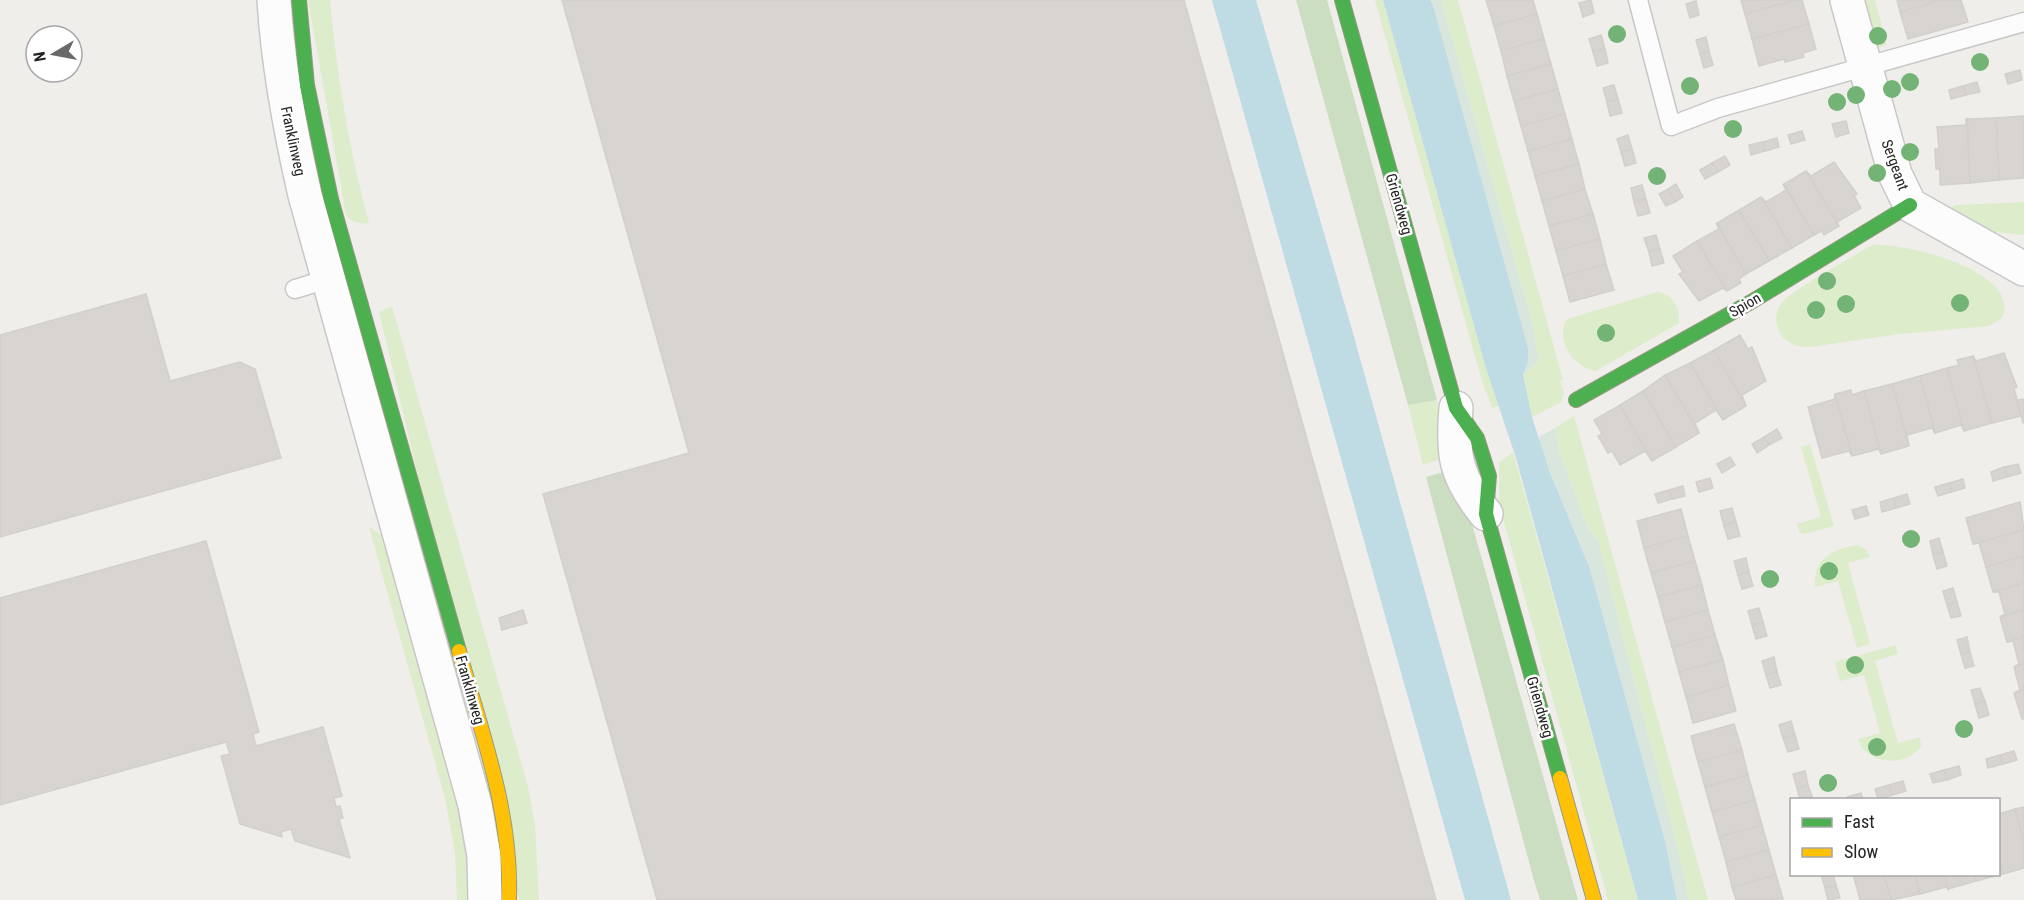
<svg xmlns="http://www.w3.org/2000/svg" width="2024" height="900" viewBox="0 0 2024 900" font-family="'Roboto Condensed',sans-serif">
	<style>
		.grass { fill: #ddeccb }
		.forest { fill: #cbdec1 }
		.wetland { fill: #d9e6de }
		.water { fill: #bfdbe3 }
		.building { fill: #d7d4d2; stroke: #d3d0cc; stroke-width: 1.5 }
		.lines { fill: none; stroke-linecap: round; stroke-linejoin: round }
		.lane-casing { stroke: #c9c8c7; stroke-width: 21 }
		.street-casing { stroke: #c9c8c7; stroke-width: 36 }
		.fast-casing { stroke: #999a82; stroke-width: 16 }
		.slow-casing { stroke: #999a82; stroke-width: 16 }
		.lane { stroke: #fdfcfc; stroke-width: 18 }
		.street { stroke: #fdfcfc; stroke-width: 33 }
		.fast { stroke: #4caf50; stroke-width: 14 }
		.slow { stroke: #ffc107; stroke-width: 14 }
		.tree { fill: #73b476 }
		.labels { text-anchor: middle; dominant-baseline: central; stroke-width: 5; stroke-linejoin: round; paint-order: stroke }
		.street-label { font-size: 15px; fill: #222; stroke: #fff }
	</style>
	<rect width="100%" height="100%" fill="#f0eeeb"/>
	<g class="grass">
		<path d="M308,0H330C337,76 349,149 369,223C359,225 353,222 346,215Z"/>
		<path d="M1375,0H1383L1485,365L1499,406L1492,408L1482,381Z"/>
		<path d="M1441,0H1458L1563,380L1560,381L1564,394L1561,402L1532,417L1523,375L1537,361L1534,330Z"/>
		<path d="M1860,0H1875L1887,45L1874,49Z"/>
		<path d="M2024,202V235L1987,231L1950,209L1955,205Z"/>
		<path d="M1872,245C1904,242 2023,271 2002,318L1989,326L1900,334L1810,347C1798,347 1789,345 1781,335C1775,326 1774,313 1781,304C1788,292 1856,255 1872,245Z"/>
		<path d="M1657,292C1673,293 1680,309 1679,323L1596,371C1574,369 1554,339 1567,319Z"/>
		<path d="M392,306L528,787L535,824L539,900H519L379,312Z"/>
		<path d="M1437,400L1443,458L1423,465L1408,405Z"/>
		<path d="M1574,416L1708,900H1688L1683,870L1598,541L1588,528L1560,455L1555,428Z"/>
		<path d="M1810,444L1834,526L1804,534L1800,533L1797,524L1821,517L1801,447Z"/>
		<path d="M1513,452L1638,900H1608L1499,504V463Z"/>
		<path d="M369,527L384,536L472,829L470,900H457L455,853L445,798Z"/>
		<path d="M1858,545L1867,550L1870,557L1848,563L1870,644L1857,648L1838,581L1815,587C1813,558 1832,549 1858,545Z"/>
		<path d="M1896,645L1898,654L1875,661L1898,743L1920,737L1921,746C1907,768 1866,765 1858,739L1880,733L1864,675L1840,681L1835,662Z"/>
	</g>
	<g class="forest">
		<path d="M1296,0H1327L1437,400L1408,405Z"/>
		<path d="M1447,471L1470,517L1578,900H1540L1533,877L1426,477Z"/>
	</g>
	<g class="wetland">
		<path d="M1430,0H1441L1534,330L1538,362L1523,375L1528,362V348Z"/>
		<path d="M1555,428L1560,455L1588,528L1598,541L1683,870L1688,900H1677L1665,841L1590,569L1541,450L1539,437Z"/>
	</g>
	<g class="water">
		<path d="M1212,0H1256L1349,319L1511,900H1465Z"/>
		<path d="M1383,0H1430L1433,6L1528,348V362L1523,375L1532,417L1549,470L1590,569L1665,841L1677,900H1638L1516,458L1485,365Z"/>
	</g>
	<g class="building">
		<path d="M562,0H1184L1436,900H657L543,494L689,453Z"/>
		<path d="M1486,0H1533L1537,14L1494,26Z"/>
		<path d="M1591,0L1594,13L1583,17L1579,3Z"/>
		<path d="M1741,0H1797L1745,14Z"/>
		<path d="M1797,0H1802L1809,24L1752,39L1745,14Z"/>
		<path d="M1897,0H1942L1900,12Z"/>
		<path d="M1942,0H1961L1968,22L1908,39L1900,12Z"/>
		<path d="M1696,1L1699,15L1690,18L1686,4Z"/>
		<path d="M1537,14L1544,39L1501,51L1494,26Z"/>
		<path d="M1809,24L1816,49L1803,53L1804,57L1785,62L1784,59L1759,66L1752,39Z"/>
		<path d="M1601,35L1605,49L1593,52L1589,39Z"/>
		<path d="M1706,37L1709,51L1700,54L1696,40Z"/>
		<path d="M1544,39L1551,64L1507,76L1501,51Z"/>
		<path d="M1605,49L1608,63L1597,66L1593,52Z"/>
		<path d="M1709,51L1713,65L1704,68L1700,54Z"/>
		<path d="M1551,64L1558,89L1514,101L1507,76Z"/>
		<path d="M2020,70L2022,80L2008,84L2005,74Z"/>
		<path d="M1977,82L1980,92L1966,95L1963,86Z"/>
		<path d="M1614,85L1618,99L1607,102L1603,88Z"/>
		<path d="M1963,86L1966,95L1951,99L1949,90Z"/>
		<path d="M1558,89L1565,114L1521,126L1514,101Z"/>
		<path d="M1618,99L1622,113L1610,116L1607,102Z"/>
		<path d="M1565,114L1572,139L1528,151L1521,126Z"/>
		<path d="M2024,116V178L1999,180L1996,118Z"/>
		<path d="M1996,118L1999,180L1970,183L1967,119Z"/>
		<path d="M1966,119H1967L1970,183L1940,185V169H1936L1935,149H1939L1937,127L1966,125Z"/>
		<path d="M1846,121L1849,133L1836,137L1832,124Z"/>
		<path d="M1802,131L1805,140L1791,144L1788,135Z"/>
		<path d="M1628,135L1632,149L1621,152L1617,139Z"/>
		<path d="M1777,138L1779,147L1765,151L1763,142Z"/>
		<path d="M1572,139L1579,164L1535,176L1528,151Z"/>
		<path d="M1763,142L1765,151L1751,155L1749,145Z"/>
		<path d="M1632,149L1636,163L1625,166L1621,152Z"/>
		<path d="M1725,156L1730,165L1718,172L1712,163Z"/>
		<path d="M1834,162L1857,194L1854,196L1861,208L1837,222L1839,226L1806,171L1811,176Z"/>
		<path d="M1712,163L1718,172L1705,179L1700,170Z"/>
		<path d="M1579,164L1585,189L1542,201L1535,176Z"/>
		<path d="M1806,171L1839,226L1824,235L1822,231L1814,235L1784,184Z"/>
		<path d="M1676,184L1683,197L1675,202L1668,189Z"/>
		<path d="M1783,184L1814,235L1792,248L1761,197L1766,202L1786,190Z"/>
		<path d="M1642,185L1646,199L1634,202L1631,188Z"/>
		<path d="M1585,189L1593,214L1549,226L1542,201Z"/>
		<path d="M1668,189L1675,202L1666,206L1659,194Z"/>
		<path d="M1761,197L1792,248L1769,261L1739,210Z"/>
		<path d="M1646,199L1650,213L1638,216L1634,202Z"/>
		<path d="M1739,210L1769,261L1746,274L1717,223Z"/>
		<path d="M1593,214L1600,239L1556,251L1549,226Z"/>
		<path d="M1716,223L1746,274L1739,279L1741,283L1727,291L1697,241L1719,229Z"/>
		<path d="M1656,235L1660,249L1649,252L1644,238Z"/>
		<path d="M1600,239L1606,264L1563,276L1556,251Z"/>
		<path d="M1697,241L1727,291L1723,288L1699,301L1679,274L1683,272L1673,256Z"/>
		<path d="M1660,249L1664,263L1652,266L1649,252Z"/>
		<path d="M1606,264L1614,290L1570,302L1563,276Z"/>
		<path d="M146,294L170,381L240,362L255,369L281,458L0,537V335Z"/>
		<path d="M1740,335L1748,349L1752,347L1766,381L1742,395L1746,406L1714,350Z"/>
		<path d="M1714,350L1746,406L1723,420L1690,363Z"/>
		<path d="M2004,353L2017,387L2014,388L2021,416L1992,423L1973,356L1976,361Z"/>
		<path d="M1973,356L1992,423L1964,431L1947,368L1959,365L1957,360Z"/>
		<path d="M1690,363L1723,420L1716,410L1695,423L1699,433L1665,375Z"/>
		<path d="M1947,368L1964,431L1961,425L1935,433L1920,376Z"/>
		<path d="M1665,375L1699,433L1676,447L1643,391Z"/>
		<path d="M1920,376L1935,433L1932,428L1907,435L1909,446L1892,384Z"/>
		<path d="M1892,384L1909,446L1881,454L1864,391Z"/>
		<path d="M1851,390L1852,395L1864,391L1881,454L1879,449L1852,456L1835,394Z"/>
		<path d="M1643,391L1676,447L1652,461L1620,405Z"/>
		<path d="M1835,394L1852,456L1849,451L1822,458L1808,407L1835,399Z"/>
		<path d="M2024,399V423H2023L2017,400Z"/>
		<path d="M1620,405L1646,451L1652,461L1645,451L1620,465L1612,451L1608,453L1598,436L1602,434L1594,420Z"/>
		<path d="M1777,429L1782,438L1769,445L1764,437Z"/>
		<path d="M1764,437L1769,445L1757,453L1752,444Z"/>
		<path d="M1730,457L1735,465L1722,473L1717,464Z"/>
		<path d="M2018,464L2021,473L2007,477L2004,467Z"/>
		<path d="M2004,467L2007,477L1993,481L1991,472Z"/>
		<path d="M1710,478L1713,488L1699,492L1696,482Z"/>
		<path d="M1963,479L1965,488L1951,492L1949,483Z"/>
		<path d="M1949,483L1951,492L1938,496L1935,487Z"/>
		<path d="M1683,486L1685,496L1672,499L1669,490Z"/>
		<path d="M1669,490L1672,499L1658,503L1655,494Z"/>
		<path d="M1907,494L1910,504L1896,508L1894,498Z"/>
		<path d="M1894,498L1896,508L1882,512L1880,502Z"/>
		<path d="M2020,502L2024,530L1973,544L1966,518Z"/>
		<path d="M1866,506L1869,515L1855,519L1852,510Z"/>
		<path d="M1732,508L1736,522L1724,526L1720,511Z"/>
		<path d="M1681,509L1688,536L1644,548L1637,521Z"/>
		<path d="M1736,522L1740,536L1728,539L1724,526Z"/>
		<path d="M2024,530V556L1986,567L1979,543L1973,544Z"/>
		<path d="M1688,536L1695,561L1651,573L1644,548Z"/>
		<path d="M1939,538L1943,552L1933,555L1930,541Z"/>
		<path d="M206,541L259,732L253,734L256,746L323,727L342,796L334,798L336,807L340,806L343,818L339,819L350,858L295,841L291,829L281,832L282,837L240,824L221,756L230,754L226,742L0,805V598Z"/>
		<path d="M1943,552L1947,566L1937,569L1933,555Z"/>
		<path d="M2024,556V583L1993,592L1986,567Z"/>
		<path d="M1746,558L1749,572L1738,575L1734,561Z"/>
		<path d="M1695,561L1702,585L1658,597L1651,573Z"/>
		<path d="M1749,572L1753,586L1742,589L1738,575Z"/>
		<path d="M2024,583V610L2000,617L2005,614L1999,592H1993Z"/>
		<path d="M1702,585L1708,610L1665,622L1658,597Z"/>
		<path d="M1953,588L1957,602L1947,605L1943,591Z"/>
		<path d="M1957,602L1961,616L1951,618L1947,605Z"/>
		<path d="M1759,608L1763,622L1752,625L1748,611Z"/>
		<path d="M523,610L527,623L502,630L499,618Z"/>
		<path d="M1708,610L1715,635L1672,647L1665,622Z"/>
		<path d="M2024,610V637L2007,642L2000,617Z"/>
		<path d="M1763,622L1767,636L1756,639L1752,625Z"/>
		<path d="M1715,635L1723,660L1679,672L1672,647Z"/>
		<path d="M1967,637L1970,652L1961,654L1957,640Z"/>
		<path d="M2024,637V664L2014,667L2019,664L2013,641L2007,642Z"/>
		<path d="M1970,652L1974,666L1965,668L1961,654Z"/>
		<path d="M1774,657L1777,672L1766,675L1762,661Z"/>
		<path d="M1723,660L1729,685L1686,697L1679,672Z"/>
		<path d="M2024,664V690L2014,693L2020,690L2014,667Z"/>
		<path d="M1777,672L1781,685L1770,688L1766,675Z"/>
		<path d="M1729,685L1736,711L1693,723L1686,697Z"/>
		<path d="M1980,688L1985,701L1975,704L1971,690Z"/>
		<path d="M2024,690V719H2022L2014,693Z"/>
		<path d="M1985,701L1989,715L1979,718L1975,704Z"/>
		<path d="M1791,721L1795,735L1783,738L1779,725Z"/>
		<path d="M1734,724L1742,750L1698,762L1691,736Z"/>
		<path d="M1795,735L1799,749L1788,752L1783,738Z"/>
		<path d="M1742,750L1748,775L1705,787L1698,762Z"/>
		<path d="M2014,751L2017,760L2003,764L2000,755Z"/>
		<path d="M2000,755L2003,764L1988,768L1986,759Z"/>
		<path d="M1959,766L1961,775L1947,780L1944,770Z"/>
		<path d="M1944,770L1947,780L1933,783L1930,774Z"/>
		<path d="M1805,771L1808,785L1797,788L1793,774Z"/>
		<path d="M1748,775L1755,800L1712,812L1705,787Z"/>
		<path d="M1903,781L1906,791L1892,795L1889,785Z"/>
		<path d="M1808,785L1813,799L1800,800L1797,788Z"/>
		<path d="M1889,785L1892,795L1878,799L1875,789Z"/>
		<path d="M1861,793L1863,800H1848L1847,797Z"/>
		<path d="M1755,800L1762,825L1719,837L1712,812Z"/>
		<path d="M2024,807V842L2015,809Z"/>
		<path d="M2015,809L2024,842V868L2003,874L1998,858V814Z"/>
		<path d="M1762,825L1769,850L1726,862L1719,837Z"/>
		<path d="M1769,850L1776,875L1732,887L1726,862Z"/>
		<path d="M1998,858L2003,874L1976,881L1974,874H1998Z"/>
		<path d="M1821,874H1833L1836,885L1825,888Z"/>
		<path d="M1853,874H1884L1891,900H1860Z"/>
		<path d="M1884,874H1914L1920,894L1891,900Z"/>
		<path d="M1914,874H1944L1948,889L1946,887L1920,894Z"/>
		<path d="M1944,874H1974L1976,881L1948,889Z"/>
		<path d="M1776,875L1783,899L1736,900L1732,887Z"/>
		<path d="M1836,885L1840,898L1828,900L1825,888Z"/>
	</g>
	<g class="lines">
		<defs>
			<g id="lane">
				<path d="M1638,0L1671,126L1718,108L2024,22"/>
				<path d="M295,289L328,279"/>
			</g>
			<g id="street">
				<path d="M274,0C278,66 290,130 305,195L475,805L484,856L485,900"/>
				<path d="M1847,0L1895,174L1910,205L2024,269"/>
				<path d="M1456,408C1452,455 1455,476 1486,514"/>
			</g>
			<g id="fast">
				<path d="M299,0L307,85L331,199L459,651"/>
				<path d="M1342,0L1456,408L1477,438L1489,476L1486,514L1560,778"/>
				<path d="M1576,400L1751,302L1910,205"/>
			</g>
			<g id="slow">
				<path d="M459,651C482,735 512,812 509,900"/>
				<path d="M1560,778L1594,900"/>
			</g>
		</defs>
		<use href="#lane" class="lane-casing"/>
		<use href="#street" class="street-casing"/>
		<use href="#fast" class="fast-casing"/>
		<use href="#slow" class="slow-casing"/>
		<use href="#lane" class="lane"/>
		<use href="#street" class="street"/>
		<use href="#fast" class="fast"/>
		<use href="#slow" class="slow"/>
	</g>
	<g class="tree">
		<circle cx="1617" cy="34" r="9"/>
		<circle cx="1878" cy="36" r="9"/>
		<circle cx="1980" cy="62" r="9"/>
		<circle cx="1910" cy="82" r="9"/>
		<circle cx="1690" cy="86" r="9"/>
		<circle cx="1892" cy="89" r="9"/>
		<circle cx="1856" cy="95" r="9"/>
		<circle cx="1837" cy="102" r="9"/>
		<circle cx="1733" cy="129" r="9"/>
		<circle cx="1910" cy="152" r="9"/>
		<circle cx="1877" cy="173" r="9"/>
		<circle cx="1657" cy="176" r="9"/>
		<circle cx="1827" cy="281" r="9"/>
		<circle cx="1960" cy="303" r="9"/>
		<circle cx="1846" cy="304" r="9"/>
		<circle cx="1816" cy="310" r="9"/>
		<circle cx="1606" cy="333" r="9"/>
		<circle cx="1911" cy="539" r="9"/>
		<circle cx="1829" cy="571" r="9"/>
		<circle cx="1770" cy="579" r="9"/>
		<circle cx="1855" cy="665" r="9"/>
		<circle cx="1964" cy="729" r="9"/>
		<circle cx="1877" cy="747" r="9"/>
		<circle cx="1828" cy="783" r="9"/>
	</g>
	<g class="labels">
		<g class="street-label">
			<text transform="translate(293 141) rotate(78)">Franklinweg</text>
			<text transform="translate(1895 165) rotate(70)">Sergeant</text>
			<text transform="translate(1399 204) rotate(74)">Griendweg</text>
			<text transform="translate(1745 305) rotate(-30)">Spion</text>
			<text transform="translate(470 690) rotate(74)">Franklinweg</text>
			<text transform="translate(1540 707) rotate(74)">Griendweg</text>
		</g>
	</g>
	<rect x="1790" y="798" width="210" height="78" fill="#ffffff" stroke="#a7a7a7" stroke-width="1.5"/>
	<rect x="1802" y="818" width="30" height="9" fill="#4caf50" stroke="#a7a7a7" stroke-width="1.5"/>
	<text x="1844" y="828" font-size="18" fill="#222222">Fast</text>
	<rect x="1802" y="848" width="30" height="9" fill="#ffc107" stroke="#a7a7a7" stroke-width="1.5"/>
	<text x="1844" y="858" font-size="18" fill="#222222">Slow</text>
	<g transform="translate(54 54) rotate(260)"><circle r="28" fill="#ffffff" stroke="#a7a7a7" stroke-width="1.5"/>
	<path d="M0-4.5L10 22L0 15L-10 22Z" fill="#6a6968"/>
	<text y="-9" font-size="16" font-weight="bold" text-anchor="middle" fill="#222222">N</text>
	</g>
</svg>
